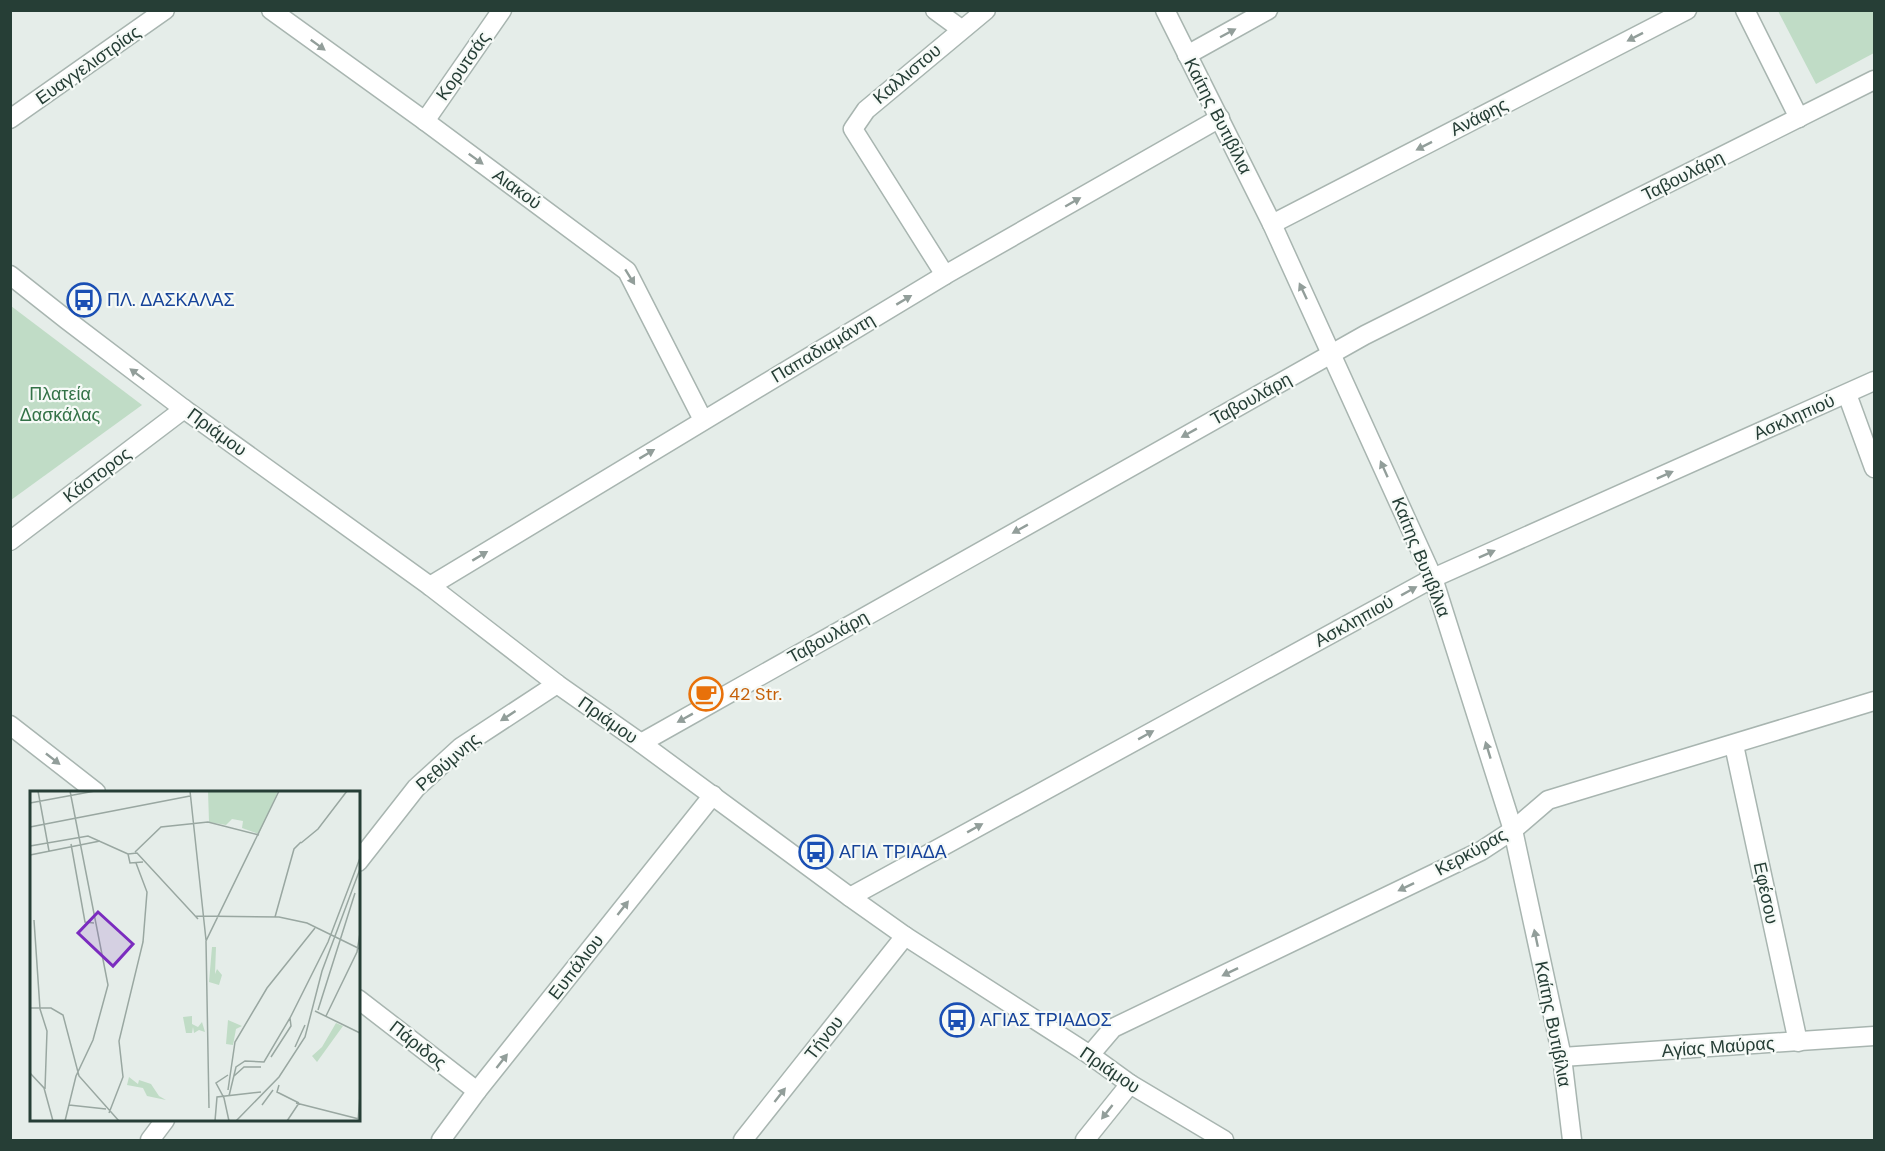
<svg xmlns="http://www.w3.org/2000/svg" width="1885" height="1151" viewBox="0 0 1885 1151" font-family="'DM Sans',sans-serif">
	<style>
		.green { fill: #c0dcc6 }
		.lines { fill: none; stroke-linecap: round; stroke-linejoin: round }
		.minor-casing { stroke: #a8b5b0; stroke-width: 21 }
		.tertiary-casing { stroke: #a8b5b0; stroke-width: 21 }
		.minor { stroke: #fff; stroke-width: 18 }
		.tertiary { stroke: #fff; stroke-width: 18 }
		.oneway { fill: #929e9a }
		.labels { text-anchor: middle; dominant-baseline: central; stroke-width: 4.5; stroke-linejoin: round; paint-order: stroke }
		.street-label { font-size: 18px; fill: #263e36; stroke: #f6faf7 }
		.transit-label { font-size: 18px; fill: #164399; stroke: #f6faf7; text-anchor: start }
		.park-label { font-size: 18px; fill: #337247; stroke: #f6faf7 }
		.food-label { font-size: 18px; fill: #c56008; stroke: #f6faf7; text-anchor: start }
		.inset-road { fill: none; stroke: #99a7a1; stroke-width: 1.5 }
		.view { fill: #7b2cbf; fill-opacity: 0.15; stroke: #7b2cbf; stroke-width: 3 }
		.inset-edge { fill: none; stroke: #263e36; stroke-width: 3 }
	</style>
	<rect width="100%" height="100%" fill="#e5ede9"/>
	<g class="green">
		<path d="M1778,11H1874V53L1816,84Z"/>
		<path d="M11,306L142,405L11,500H10Z"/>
	</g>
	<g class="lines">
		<defs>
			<g id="minor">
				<path d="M271,10L425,121L627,271L703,420"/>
				<path d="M935,10L961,29"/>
				<path d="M1165,10L1272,224L1433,578L1513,830L1562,1057L1572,1140"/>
				<path d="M1745,10L1799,118"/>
				<path d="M1187,55L1268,10"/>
				<path d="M10,119L165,10"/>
				<path d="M425,121L502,10"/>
				<path d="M1272,224L1687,10"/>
				<path d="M945,275L853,129L866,110L986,10"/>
				<path d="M1847,394L1874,468"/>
				<path d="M430,586L945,275L1220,118"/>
				<path d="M10,725L96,792"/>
				<path d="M641,743L1365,335L1874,80"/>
				<path d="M1734,745L1798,1042"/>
				<path d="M358,862L416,788L461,747L557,684"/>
				<path d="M850,897L1433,578L1874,381"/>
				<path d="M358,999L477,1091"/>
				<path d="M1090,1055L1113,1028L1481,851L1513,830L1548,800L1874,701"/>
				<path d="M1562,1057L1874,1036"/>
				<path d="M150,1140L165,1120"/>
				<path d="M441,1140L477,1091L713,795"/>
				<path d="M743,1140L905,936"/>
				<path d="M1085,1140L1130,1084"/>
			</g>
			<g id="tertiary">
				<path d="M10,275L67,320L184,409L430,586L557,684L641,743L850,897L905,936L1090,1055L1130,1084L1224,1140"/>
				<path d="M10,541L184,409"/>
			</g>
		</defs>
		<use href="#minor" class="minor-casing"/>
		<use href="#tertiary" class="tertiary-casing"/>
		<use href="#minor" class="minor"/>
		<use href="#tertiary" class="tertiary"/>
	</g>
	<defs><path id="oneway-solid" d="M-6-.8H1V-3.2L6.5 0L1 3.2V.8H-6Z" transform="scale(1.5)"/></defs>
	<g class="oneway">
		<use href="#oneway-solid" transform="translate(1228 33) rotate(-28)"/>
		<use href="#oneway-solid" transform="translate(1635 37) rotate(153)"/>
		<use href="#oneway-solid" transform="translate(318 45) rotate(36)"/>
		<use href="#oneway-solid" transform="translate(1424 146) rotate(153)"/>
		<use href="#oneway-solid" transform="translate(476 159) rotate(36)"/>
		<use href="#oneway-solid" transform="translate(1073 202) rotate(-30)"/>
		<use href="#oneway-solid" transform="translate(630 277) rotate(58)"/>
		<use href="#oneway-solid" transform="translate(1303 291) rotate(-115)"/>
		<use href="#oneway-solid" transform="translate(904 300) rotate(-31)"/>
		<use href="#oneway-solid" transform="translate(137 374) rotate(-143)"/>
		<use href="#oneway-solid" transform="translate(1189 433) rotate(151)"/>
		<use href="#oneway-solid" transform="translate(647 454) rotate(-31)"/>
		<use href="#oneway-solid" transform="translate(1384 469) rotate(-114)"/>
		<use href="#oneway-solid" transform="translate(1665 475) rotate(-24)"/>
		<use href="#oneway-solid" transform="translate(1020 529) rotate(151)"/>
		<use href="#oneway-solid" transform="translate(1487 554) rotate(-24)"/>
		<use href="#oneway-solid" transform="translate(480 556) rotate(-31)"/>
		<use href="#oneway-solid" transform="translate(1409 591) rotate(-29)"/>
		<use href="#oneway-solid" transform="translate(508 716) rotate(147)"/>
		<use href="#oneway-solid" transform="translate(685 718) rotate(151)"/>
		<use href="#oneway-solid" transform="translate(1146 735) rotate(-29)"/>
		<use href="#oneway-solid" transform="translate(1488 750) rotate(-107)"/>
		<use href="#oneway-solid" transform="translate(53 759) rotate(38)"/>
		<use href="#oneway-solid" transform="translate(975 828) rotate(-29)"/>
		<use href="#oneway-solid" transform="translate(1406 887) rotate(154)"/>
		<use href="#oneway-solid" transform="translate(623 908) rotate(-52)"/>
		<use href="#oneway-solid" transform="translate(1536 938) rotate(-102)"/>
		<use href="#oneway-solid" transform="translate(1230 972) rotate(154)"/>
		<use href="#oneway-solid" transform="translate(502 1061) rotate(-52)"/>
		<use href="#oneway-solid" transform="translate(780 1095) rotate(-52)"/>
		<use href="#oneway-solid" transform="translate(1107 1112) rotate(128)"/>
	</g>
	<defs>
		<symbol id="bus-ring" viewBox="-11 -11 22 22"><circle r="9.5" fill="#f6faf7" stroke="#1a4fb4" stroke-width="1.5"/><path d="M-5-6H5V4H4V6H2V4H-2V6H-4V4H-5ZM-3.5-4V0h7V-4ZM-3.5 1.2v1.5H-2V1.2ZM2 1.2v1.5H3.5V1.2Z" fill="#1a4fb4"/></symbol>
		<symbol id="cafe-ring" viewBox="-11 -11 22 22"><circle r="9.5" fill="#f6faf7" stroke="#e8710a" stroke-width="1.5"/><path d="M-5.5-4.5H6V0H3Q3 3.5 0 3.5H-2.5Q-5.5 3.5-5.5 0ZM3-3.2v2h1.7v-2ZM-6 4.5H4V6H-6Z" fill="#e8710a"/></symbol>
	</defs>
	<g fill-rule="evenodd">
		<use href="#bus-ring" x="65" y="281" width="38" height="38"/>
		<use href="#cafe-ring" x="687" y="675" width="38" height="38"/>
		<use href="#bus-ring" x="797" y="833" width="38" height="38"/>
		<use href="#bus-ring" x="938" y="1001" width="38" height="38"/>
	</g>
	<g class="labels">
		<g class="street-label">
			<text transform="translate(88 65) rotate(-35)">Ευαγγελιστρίας</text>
			<text transform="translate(463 66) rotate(-55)">Κορυτσάς</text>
			<text transform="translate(907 74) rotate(-40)">Καλλιστου</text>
			<text transform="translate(1218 116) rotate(63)">Καίτης Βυτιβίλια</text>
			<text transform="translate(1479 117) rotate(-27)">Ανάφης</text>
			<text transform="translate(1683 176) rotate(-27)">Ταβουλάρη</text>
			<text transform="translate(517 189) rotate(36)">Αιακού</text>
			<text transform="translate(823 348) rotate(-31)">Παπαδιαμάντη</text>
			<text transform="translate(1251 399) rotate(-29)">Ταβουλάρη</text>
			<text transform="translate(1794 417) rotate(-24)">Ασκληπιού</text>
			<text transform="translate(217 432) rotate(36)">Πριάμου</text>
			<text transform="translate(97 475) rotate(-37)">Κάστορος</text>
			<text transform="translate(1421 557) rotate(68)">Καίτης Βυτιβίλια</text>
			<text transform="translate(1354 621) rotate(-29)">Ασκληπιού</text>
			<text transform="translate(828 637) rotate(-29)">Ταβουλάρη</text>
			<text transform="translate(608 720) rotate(35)">Πριάμου</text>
			<text transform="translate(448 762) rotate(-41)">Ρεθύμνης</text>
			<text transform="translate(1471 852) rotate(-29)">Κερκύρας</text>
			<text transform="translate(1766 893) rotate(78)">Εφέσου</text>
			<text transform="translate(576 967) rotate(-52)">Ευπάλιου</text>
			<text transform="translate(1553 1024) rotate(79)">Καίτης Βυτιβίλια</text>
			<text transform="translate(824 1038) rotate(-52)">Τήνου</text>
			<text transform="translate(418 1045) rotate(38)">Πάριδος</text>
			<text transform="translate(1718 1047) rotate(-4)">Αγίας Μαύρας</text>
			<text transform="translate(1110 1070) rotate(34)">Πριάμου</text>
		</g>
		<g class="transit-label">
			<text x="107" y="300">ΠΛ. ΔΑΣΚΑΛΑΣ</text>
			<text x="839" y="852">ΑΓΙΑ ΤΡΙΑΔΑ</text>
			<text x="980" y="1020">ΑΓΙΑΣ ΤΡΙΑΔΟΣ</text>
		</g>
		<g class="park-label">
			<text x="60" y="394">Πλατεία<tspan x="60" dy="21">Δασκάλας</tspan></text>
		</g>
		<g class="food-label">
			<text x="729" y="694">42 Str.</text>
		</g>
	</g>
	<g transform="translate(30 791)">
		<rect width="330" height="330" fill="#e5ede9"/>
		<path d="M178,0H248L229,43L212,37L213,30L202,28L196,34L179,31ZM182,156H186L185,183L187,178L192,184L189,194L179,191ZM162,225V233L168,236L172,231L175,241L169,239L164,242L163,236L162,242H156L153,226ZM198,229L212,235L206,238L203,254L196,253ZM306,232L313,235L287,271L282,265L292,256ZM99,286L108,293L109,289L121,293L129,305L136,309L117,305L113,297L97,294Z" fill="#c0dcc6"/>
		<path class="inset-road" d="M8,0L19,60M160,0L176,149M0,12L65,0M0,36L160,5M271,52L288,38L317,0M41,53L55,131L64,132M0,55L58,45L98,63M105,61L131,36L178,31L229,44M98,63L107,62L168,128M98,63L100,72L113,71M0,64L70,50M165,125L249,126L277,132L330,158M245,126L264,58L271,51M4,129L10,218L17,240L15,298M0,217H21L33,224L49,285L89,330M288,219L325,102M285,220L330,242M296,225L327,161L330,142M265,256L275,234M241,266L261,235L260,227M0,282L14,297L23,330M198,284L186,292L194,307L199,330M204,285L214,276H231M249,294L247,301L269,312M198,299L205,251L237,197L285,137M199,305L206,276L215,270L234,271L260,227L298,151L330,67M266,312L329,328M39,314L76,318M232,314L243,299M179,317L176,150L249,0M79,322L93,286L89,250L113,151L117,101L106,72M35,330L46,285L63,249L78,194L40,0M185,330L187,306L231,301M206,330L249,286L275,246L292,180L330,78M257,330L269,312M328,330L330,304"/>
		<path class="view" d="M68,121L103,153L83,175L48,142Z"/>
		<rect width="330" height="330" class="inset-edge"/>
	</g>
	<rect width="1885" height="1151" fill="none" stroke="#263e36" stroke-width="24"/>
</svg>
